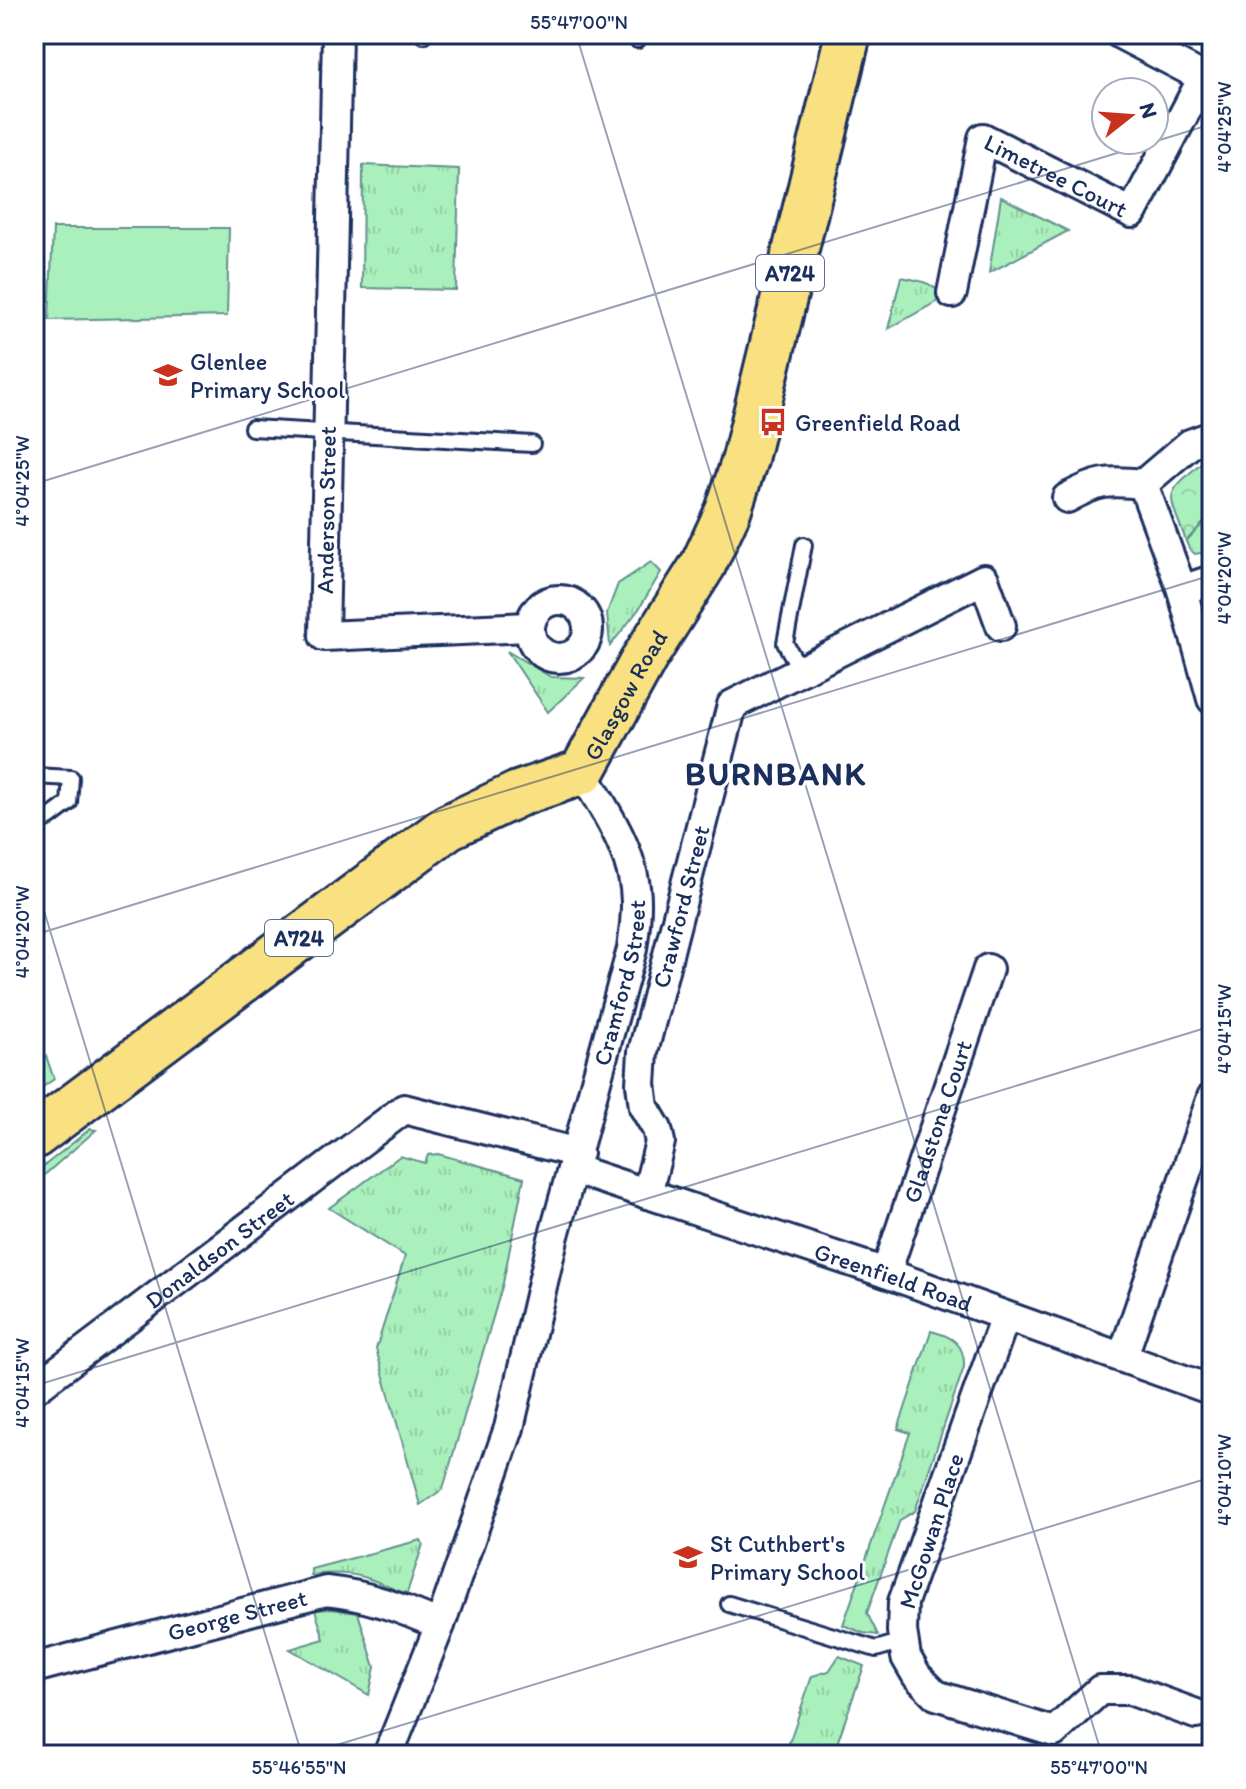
<svg xmlns="http://www.w3.org/2000/svg" width="1246" height="1789" viewBox="0 0 1246 1789" font-family="Itim,sans-serif">
	<style>
		.grass { fill: url(#grass-tufts); stroke: #62908d; stroke-width: 2 }
		.forest { fill: url(#forest-crowns); stroke: #62908d; stroke-width: 2 }
		.pitch { fill: #aaf0bc; stroke: #62908d; stroke-width: 2 }
		.lines { fill: none; stroke-linecap: round; stroke-linejoin: round }
		.lane-casing { stroke: #1b2f5e; stroke-width: 20 }
		.street-casing { stroke: #1b2f5e; stroke-width: 34 }
		.primary-casing { stroke: #1b2f5e; stroke-width: 50 }
		.lane { stroke: #fff; stroke-width: 14 }
		.street { stroke: #fff; stroke-width: 28 }
		.primary { stroke: #f9e181; stroke-width: 44 }
		.ticks { fill: none; stroke: #1b2f5e; stroke-width: 2; stroke-opacity: 0.45 }
		.labels { text-anchor: middle; dominant-baseline: central; stroke-width: 6; stroke-linejoin: round; paint-order: stroke }
		.shield { fill: #fff; stroke: #5f6d8e; stroke-width: 2 }
		.shield-label { font-size: 22px; font-weight: bold; fill: #1b2f5e }
		.street-label { font-size: 24px; fill: #1b2f5e; stroke: #fff }
		.poi-label { font-size: 24px; fill: #1b2f5e; stroke: #fff; text-anchor: start }
		.district-label { font-size: 32px; font-weight: bold; letter-spacing: 2px; fill: #1b2f5e; stroke: #fff }
		.neatline { fill: none; stroke: #1b2f5e; stroke-width: 3 }
		.ticks-label { font-size: 20px; text-anchor: middle; fill: #1b2f5e }
	</style>
	<defs>
		<pattern id="grass-tufts" width="24" height="20" patternUnits="userSpaceOnUse" patternTransform="scale(2)"><rect width="24" height="20" fill="#aaf0bc"/><path d="M3 7l-1-3M5 7V3M7 7l1-3M15 17l-1-3M17 17v-4M19 17l1-3" fill="none" stroke="#92cea4"/></pattern>
		<pattern id="forest-crowns" width="20" height="18" patternUnits="userSpaceOnUse" patternTransform="scale(2)"><rect width="20" height="18" fill="#aaf0bc"/><path d="M2 6a3 3 0 1 1 6 0M12 15a3 3 0 1 1 6 0" fill="none" stroke="#92cea4"/></pattern>
	</defs>
	<rect width="100%" height="100%" fill="#fff"/>
	<filter id="ink" filterUnits="userSpaceOnUse"><feTurbulence type="fractalNoise" baseFrequency=".0125" numOctaves="2"/><feDisplacementMap in="SourceGraphic" scale="16" xChannelSelector="R" yChannelSelector="G"/><feConvolveMatrix kernelMatrix="1 2 1 2 8 2 1 2 1" color-interpolation-filters="sRGB"/></filter>
	<g filter="url(#ink)">
		<g class="grass">
			<path d="M363,165L459,169L456,290L362,288Z"/>
			<path d="M1001,197L1068,231L989,273Z"/>
			<path d="M901,277C918,281 934,281 943,298L888,329Z"/>
			<path d="M1212,514V551L1195,554L1189,549L1186,541Z"/>
			<path d="M651,562L661,572L639,609L610,646L607,613L618,584Z"/>
			<path d="M507,651L551,677L584,678L548,712Z"/>
			<path d="M90,1129L96,1130L34,1184V1174Z"/>
			<path d="M438,1154L524,1178L503,1283L443,1489L420,1505L376,1349L405,1256L329,1208L400,1156L425,1163L428,1155Z"/>
			<path d="M931,1331C951,1336 965,1343 964,1367L915,1511L900,1520L867,1613L878,1635L863,1633L843,1625L910,1433L898,1429Z"/>
			<path d="M421,1540L423,1544L407,1593C393,1591 383,1583 370,1579C351,1572 331,1573 311,1575V1569Z"/>
			<path d="M332,1609L358,1613L375,1667L369,1695L290,1649L324,1639L315,1610Z"/>
			<path d="M839,1656L864,1666L833,1755H785L812,1676L829,1671Z"/>
		</g>
		<g class="forest">
			<path d="M1202,462L1212,493V514L1186,541C1168,491 1162,498 1202,462Z"/>
			<path d="M46,1056L54,1079L34,1093V1060Z"/>
		</g>
		<path class="pitch" d="M53,228H229L227,316L49,320Z"/>
		<g class="lines">
			<defs>
				<g id="lane">
					<path d="M423,34V35"/>
					<path d="M637,40L638,34"/>
					<path d="M252,428L532,444"/>
					<path d="M801,671L785,643L804,545"/>
					<path d="M34,776L71,778L69,803L49,818L34,824"/>
					<path d="M729,1604L876,1649L903,1641"/>
				</g>
				<g id="street">
					<path d="M337,34L324,636L530,627"/>
					<path d="M1120,34L1212,82"/>
					<path id="s1" d="M952,293L983,138L1132,213L1203,78"/>
					<path d="M1143,484L1182,590L1212,699"/>
					<path d="M1067,498C1098,481 1108,480 1143,484L1190,444L1212,436"/>
					<path d="M1182,590L1212,580"/>
					<circle cx="559" cy="629" r="29"/>
					<path id="s2" d="M573,1169L886,1273L1212,1390"/>
					<path id="s3" d="M647,1194L660,1142L657,1129L644,1107L641,1084L643,1052L732,705L984,579L1001,626"/>
					<path id="s4" d="M886,1273L988,969"/>
					<path d="M1005,1317L903,1602L902,1631L906,1657L917,1676L936,1695L1054,1732L1100,1690H1130L1196,1714"/>
					<path d="M1123,1356L1212,1097"/>
					<path id="s5" d="M34,1389L404,1109L578,1153"/>
					<path id="s6" d="M34,1668L326,1591C367,1595 401,1608 440,1625"/>
					<path id="s7" d="M388,1755L440,1625L509,1428L553,1239L632,949C634,935 636,920 636,905C637,856 606,812 582,772"/>
				</g>
				<g id="primary">
					<path id="s8" d="M34,1136L448,827L518,794L582,772L645,657L703,565L728,511L745,459L848,34"/>
				</g>
			</defs>
			<use href="#lane" class="lane-casing"/>
			<use href="#street" class="street-casing"/>
			<use href="#primary" class="primary-casing"/>
			<use href="#lane" class="lane"/>
			<use href="#street" class="street"/>
			<use href="#primary" class="primary"/>
		</g>
	</g>
	<path class="ticks" d="M576,34L1102,1755M34,484L1212,124M34,878L302,1755M34,935L1212,575M34,1386L1212,1026M304,1755L1212,1477"/>
	<defs>
		<symbol id="school-bare" viewBox="-9 -9 18 18"><path d="M0-5L7-2L0 1L-7-2ZM-4 1L0 2.5L4 1V4Q0 6-4 4Z" fill="#c8321e" stroke="#fff" stroke-width="2.5" paint-order="stroke"/></symbol>
		<symbol id="bus-bare" viewBox="-9 -9 18 18"><path d="M-5-6H5V4H4V6H2V4H-2V6H-4V4H-5ZM-3.5-4V0h7V-4ZM-3.5 1.2v1.5H-2V1.2ZM2 1.2v1.5H3.5V1.2Z" fill="#c8321e" stroke="#fff" stroke-width="2.5" paint-order="stroke"/></symbol>
	</defs>
	<g fill-rule="evenodd">
		<use href="#school-bare" x="148" y="355" width="40" height="40"/>
		<use href="#bus-bare" x="753" y="402" width="40" height="40"/>
		<use href="#school-bare" x="668" y="1537" width="40" height="40"/>
	</g>
	<g class="labels">
		<g class="shield">
			<rect x="756" y="255" width="68" height="36" rx="6"/>
			<rect x="265" y="920" width="68" height="36" rx="6"/>
		</g>
		<g class="shield-label">
			<text x="790" y="273">A724</text>
			<text x="299" y="938">A724</text>
		</g>
		<g class="street-label">
			<text stroke="none"><textPath href="#s1" startOffset="240">Limetree Court</textPath></text>
			<text transform="translate(326 510) rotate(-89)">Anderson Street</text>
			<text stroke="none"><textPath href="#s8" startOffset="750">Glasgow Road</textPath></text>
			<text stroke="none"><textPath href="#s3" startOffset="298">Crawford Street</textPath></text>
			<text stroke="none"><textPath href="#s7" startOffset="808">Cramford Street</textPath></text>
			<text stroke="none"><textPath href="#s4" startOffset="160">Gladstone Court</textPath></text>
			<text stroke="none"><textPath href="#s5" startOffset="232">Donaldson Street</textPath></text>
			<text stroke="none"><textPath href="#s2" startOffset="338">Greenfield Road</textPath></text>
			<text transform="translate(931 1531) rotate(-72)">McGowan Place</text>
			<text stroke="none"><textPath href="#s6" startOffset="210">George Street</textPath></text>
		</g>
		<g class="poi-label">
			<text x="190" y="361">Glenlee<tspan x="190" dy="28">Primary School</tspan></text>
			<text x="795" y="422">Greenfield Road</text>
			<text x="710" y="1543">St Cuthbert's<tspan x="710" dy="28">Primary School</tspan></text>
		</g>
		<g class="district-label">
			<text x="776" y="774">BURNBANK</text>
		</g>
	</g>
	<rect width="1246" height="1789" fill="none" stroke="#fff" stroke-width="88"/>
	<g transform="translate(1130 116) rotate(73)"><circle r="38" fill="#ffffff" stroke="#a4acbf" stroke-width="2"/>
	<path d="M0-6L14 30L0 20L-14 30Z" fill="#c8321e"/>
	<text y="-12" font-size="22" font-weight="bold" text-anchor="middle" fill="#1b2f5e">N</text>
	</g>
	<rect x="44" y="44" width="1158" height="1701" class="neatline"/>
	<g class="ticks-label">
		<text x="579" y="29">55°47'00"N</text>
		<text transform="translate(1224 127) rotate(-90)" y="7">4°04'25"W</text>
		<text transform="translate(22 481) rotate(-90)" y="7">4°04'25"W</text>
		<text transform="translate(1224 578) rotate(-90)" y="7">4°04'20"W</text>
		<text transform="translate(22 932) rotate(-90)" y="7">4°04'20"W</text>
		<text transform="translate(1224 1029) rotate(-90)" y="7">4°04'15"W</text>
		<text transform="translate(22 1383) rotate(-90)" y="7">4°04'15"W</text>
		<text transform="translate(1224 1480) rotate(-90)" y="7">4°04'10"W</text>
		<text x="299" y="1774">55°46'55"N</text>
		<text x="1099" y="1774">55°47'00"N</text>
	</g>
</svg>
